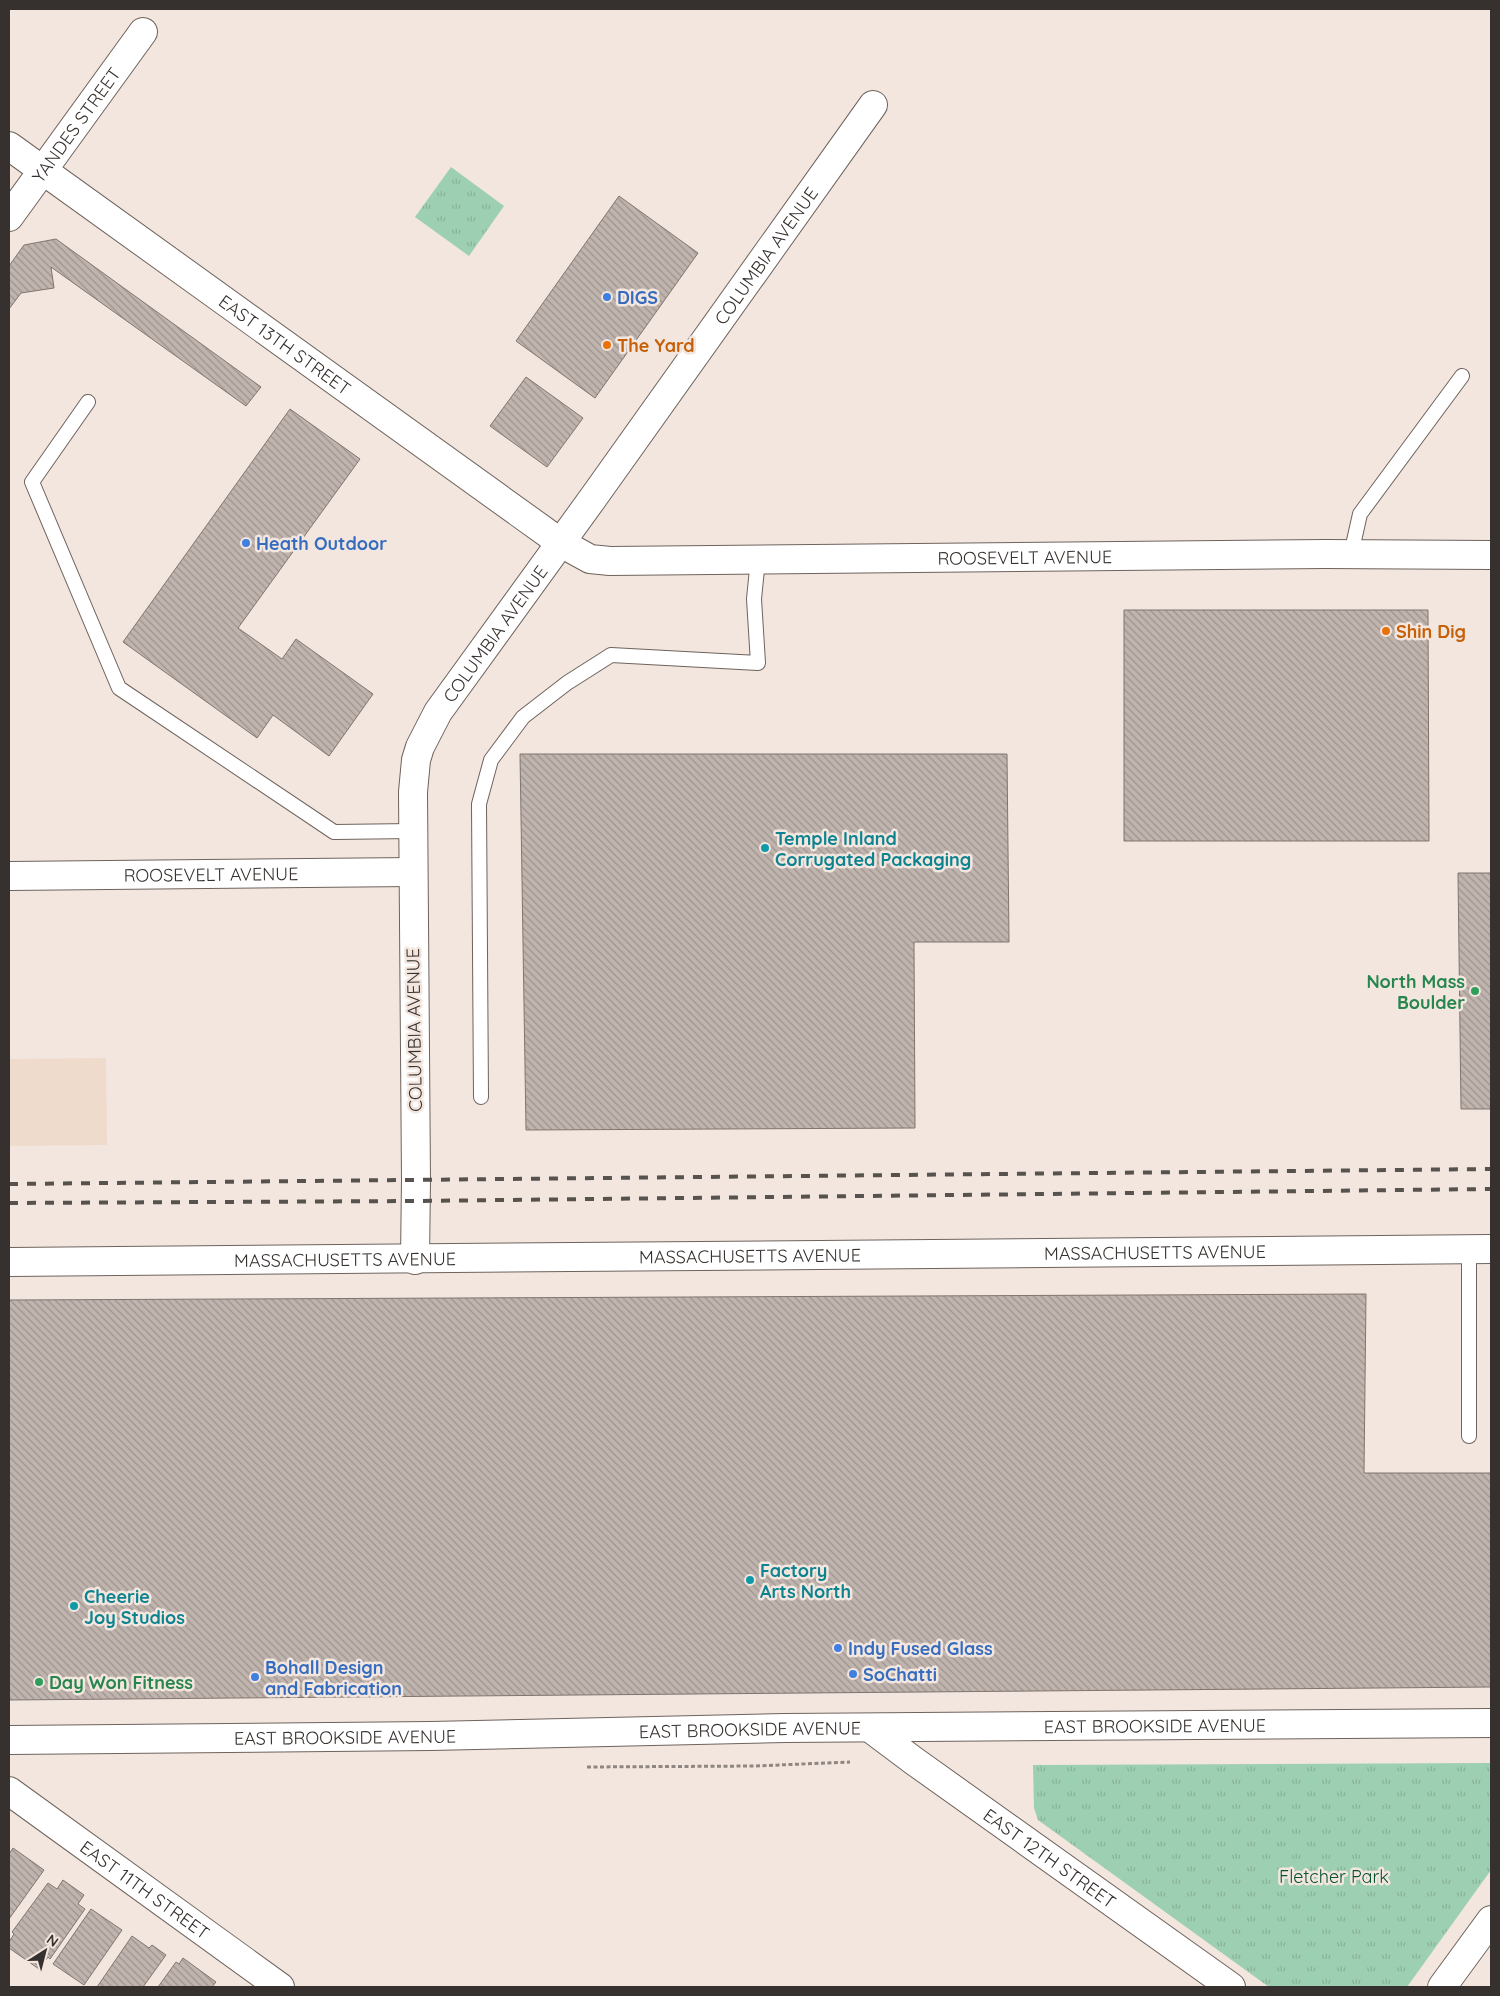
<svg xmlns="http://www.w3.org/2000/svg" width="1500" height="1996" viewBox="0 0 1500 1996" font-family="Quicksand,sans-serif">
	<style>
		.industrial { fill: #eedbcb }
		.grass { fill: url(#grass-tufts) }
		.building { fill: url(#building-back-hatch); stroke: #80756f }
		.lines { fill: none; stroke-linecap: round; stroke-linejoin: round }
		.service-casing { stroke: #6e635d; stroke-width: 16 }
		.minor-casing { stroke: #6e635d; stroke-width: 30 }
		.tertiary-casing { stroke: #6e635d; stroke-width: 30 }
		.path { stroke: #8f8681; stroke-width: 3; stroke-dasharray: 4 2.5; stroke-linecap: butt }
		.service { stroke: #fff; stroke-width: 14 }
		.minor { stroke: #fff; stroke-width: 28 }
		.tertiary { stroke: #fff; stroke-width: 28 }
		.rail { stroke: #58524e; stroke-width: 4; stroke-dasharray: 9 9; stroke-linecap: butt }
		.shop-dot { fill: #3f7fe0; stroke: #f3e6df; stroke-width: 2 }
		.food-dot { fill: #e8710a; stroke: #f3e6df; stroke-width: 2 }
		.culture-dot { fill: #0f9aa8; stroke: #f3e6df; stroke-width: 2 }
		.leisure-dot { fill: #2e9e5b; stroke: #f3e6df; stroke-width: 2 }
		.labels { text-anchor: middle; dominant-baseline: central; stroke-width: 5; stroke-linejoin: round; paint-order: stroke }
		.street-label { font-size: 18px; fill: #36312e; stroke: #f3e6df }
		.shop-label { font-size: 18px; font-weight: bold; fill: #366cbe; stroke: #f3e6df; text-anchor: start }
		.food-label { font-size: 18px; font-weight: bold; fill: #c56008; stroke: #f3e6df; text-anchor: start }
		.culture-label { font-size: 18px; font-weight: bold; fill: #0d838f; stroke: #f3e6df; text-anchor: start }
		.leisure-label { font-size: 18px; font-weight: bold; fill: #27864d; stroke: #f3e6df; text-anchor: end }
		.park-label { font-size: 18px; fill: #055333; stroke: #f3e6df }
	</style>
	<defs>
		<pattern id="grass-tufts" width="24" height="20" patternUnits="userSpaceOnUse" patternTransform="scale(1.25)"><rect width="24" height="20" fill="#9dcfb2"/><path d="M3 7l-1-3M5 7V3M7 7l1-3M15 17l-1-3M17 17v-4M19 17l1-3" fill="none" stroke="#88b299"/></pattern>
		<pattern id="building-back-hatch" width="6" height="6" patternUnits="userSpaceOnUse" patternTransform="scale(1.25)"><rect width="6" height="6" fill="#c0b4ae"/><path d="M-1 5l2 2M0 0l6 6M5-1l2 2" fill="none" stroke="#9d938e"/></pattern>
	</defs>
	<rect width="100%" height="100%" fill="#f3e6df"/>
	<path class="industrial" d="M106,1058L107,1145L9,1146V1059Z"/>
	<g class="grass">
		<path d="M451,167L504,206L469,256L415,217Z"/>
		<path d="M1491,1763V1870L1407,1987H1269L1038,1820L1034,1808L1033,1765Z"/>
	</g>
	<g class="building">
		<path d="M619,196L698,253L595,398L516,341Z"/>
		<path d="M56,239L261,387L246,406L51,267L54,288L21,293L9,309V266L24,245Z"/>
		<path d="M526,377L583,418L547,467L490,426Z"/>
		<path d="M290,409L360,459L238,628L282,659L296,639L373,694L329,756L273,715L257,738L123,642Z"/>
		<path d="M1124,610H1428L1429,841H1124Z"/>
		<path d="M520,754H1007L1009,942H914L915,1128L526,1130Z"/>
		<path d="M1458,873H1491V1109H1461Z"/>
		<path d="M1366,1294L1364,1473H1491V1687L9,1700V1300Z"/>
		<path d="M13,1848L44,1870L9,1919V1854Z"/>
		<path d="M63,1880L84,1895L78,1904L85,1909L50,1959L48,1957L39,1969L9,1948V1942L14,1934L12,1932L48,1883L57,1889Z"/>
		<path d="M91,1909L122,1930L84,1985L53,1964Z"/>
		<path d="M132,1936L149,1948L152,1945L166,1955L143,1987H97Z"/>
		<path d="M183,1958L216,1982L212,1987H158L176,1962L179,1964Z"/>
	</g>
	<g class="lines">
		<defs>
			<g id="service">
				<path d="M88,402L32,482L119,688L334,832L413,831"/>
				<path d="M1351,554L1360,514L1462,376"/>
				<path d="M481,1097L479,804L491,760L523,717L567,683L611,655L758,663L754,599L758,559"/>
				<path d="M1469,1436V1249"/>
			</g>
			<g id="minor">
				<path id="s1" d="M9,146L561,543"/>
				<path id="s2" d="M9,217L143,32"/>
				<path id="s3" d="M9,876L413,872"/>
				<path id="s4" d="M415,1260L416,1180L413,792L416,760L420,747L438,712L593,498L873,105"/>
				<path id="s5" d="M870,1728L914,1761L1231,1987"/>
				<path id="s6" d="M9,1791L280,1987"/>
				<path d="M1442,1987L1491,1920"/>
			</g>
			<g id="tertiary">
				<path id="s7" d="M561,543L590,559L610,561L1325,554L1491,555"/>
				<path id="s8" d="M9,1262L1491,1249"/>
				<path id="s9" d="M9,1740L431,1736L785,1728L1491,1723"/>
			</g>
		</defs>
		<use href="#service" class="service-casing"/>
		<use href="#minor" class="minor-casing"/>
		<use href="#tertiary" class="tertiary-casing"/>
		<path class="path" d="M587,1767L755,1766L850,1762"/>
		<use href="#service" class="service"/>
		<use href="#minor" class="minor"/>
		<use href="#tertiary" class="tertiary"/>
		<g class="rail">
			<path d="M9,1184L1491,1169"/>
			<path d="M9,1203L416,1201L1491,1189"/>
		</g>
	</g>
	<g class="shop-dot">
		<circle cx="607" cy="297" r="5"/>
		<circle cx="246" cy="543" r="5"/>
		<circle cx="838" cy="1648" r="5"/>
		<circle cx="853" cy="1674" r="5"/>
		<circle cx="255" cy="1677" r="5"/>
	</g>
	<g class="food-dot">
		<circle cx="607" cy="345" r="5"/>
		<circle cx="1386" cy="631" r="5"/>
	</g>
	<g class="culture-dot">
		<circle cx="765" cy="848" r="5"/>
		<circle cx="750" cy="1580" r="5"/>
		<circle cx="74" cy="1606" r="5"/>
	</g>
	<g class="leisure-dot">
		<circle cx="1475" cy="991" r="5"/>
		<circle cx="39" cy="1682" r="5"/>
	</g>
	<g class="labels">
		<g class="street-label">
			<text stroke="none"><textPath href="#s2" startOffset="114">YANDES STREET</textPath></text>
			<text stroke="none"><textPath href="#s4" startOffset="1115">COLUMBIA AVENUE</textPath></text>
			<text stroke="none"><textPath href="#s1" startOffset="340">EAST 13TH STREET</textPath></text>
			<text stroke="none"><textPath href="#s7" startOffset="468">ROOSEVELT AVENUE</textPath></text>
			<text stroke="none"><textPath href="#s4" startOffset="650">COLUMBIA AVENUE</textPath></text>
			<text stroke="none"><textPath href="#s3" startOffset="202">ROOSEVELT AVENUE</textPath></text>
			<text transform="translate(414 1030) rotate(-91)">COLUMBIA AVENUE</text>
			<text stroke="none"><textPath href="#s8" startOffset="1146">MASSACHUSETTS AVENUE</textPath></text>
			<text stroke="none"><textPath href="#s8" startOffset="741">MASSACHUSETTS AVENUE</textPath></text>
			<text stroke="none"><textPath href="#s8" startOffset="336">MASSACHUSETTS AVENUE</textPath></text>
			<text stroke="none"><textPath href="#s9" startOffset="1146">EAST BROOKSIDE AVENUE</textPath></text>
			<text stroke="none"><textPath href="#s9" startOffset="741">EAST BROOKSIDE AVENUE</textPath></text>
			<text stroke="none"><textPath href="#s9" startOffset="336">EAST BROOKSIDE AVENUE</textPath></text>
			<text stroke="none"><textPath href="#s5" startOffset="222">EAST 12TH STREET</textPath></text>
			<text stroke="none"><textPath href="#s6" startOffset="168">EAST 11TH STREET</textPath></text>
		</g>
		<g class="shop-label">
			<text x="617" y="297">DIGS</text>
			<text x="256" y="543">Heath Outdoor</text>
			<text x="848" y="1648">Indy Fused Glass</text>
			<text x="265" y="1667">Bohall Design<tspan x="265" dy="21">and Fabrication</tspan></text>
			<text x="863" y="1674">SoChatti</text>
		</g>
		<g class="food-label">
			<text x="617" y="345">The Yard</text>
			<text x="1396" y="631">Shin Dig</text>
		</g>
		<g class="culture-label">
			<text x="775" y="838">Temple Inland<tspan x="775" dy="21">Corrugated Packaging</tspan></text>
			<text x="760" y="1570">Factory<tspan x="760" dy="21">Arts North</tspan></text>
			<text x="84" y="1596">Cheerie<tspan x="84" dy="21">Joy Studios</tspan></text>
		</g>
		<g class="leisure-label">
			<text x="1465" y="981">North Mass<tspan x="1465" dy="21">Boulder</tspan></text>
			<text x="49" y="1682" text-anchor="start">Day Won Fitness</text>
		</g>
		<g class="park-label">
			<text x="1334" y="1876">Fletcher Park</text>
		</g>
	</g>
	<rect width="1500" height="1996" fill="none" stroke="#36312e" stroke-width="20"/>
	<g transform="translate(45 1951) rotate(36)" stroke="#f3e6df" stroke-width="4" paint-order="stroke">
	<path d="M0-4L9 19L0 12L-9 19Z" fill="#36312e"/>
	<text y="-8" font-size="14" font-weight="bold" text-anchor="middle" fill="#36312e">N</text>
	</g>
</svg>
